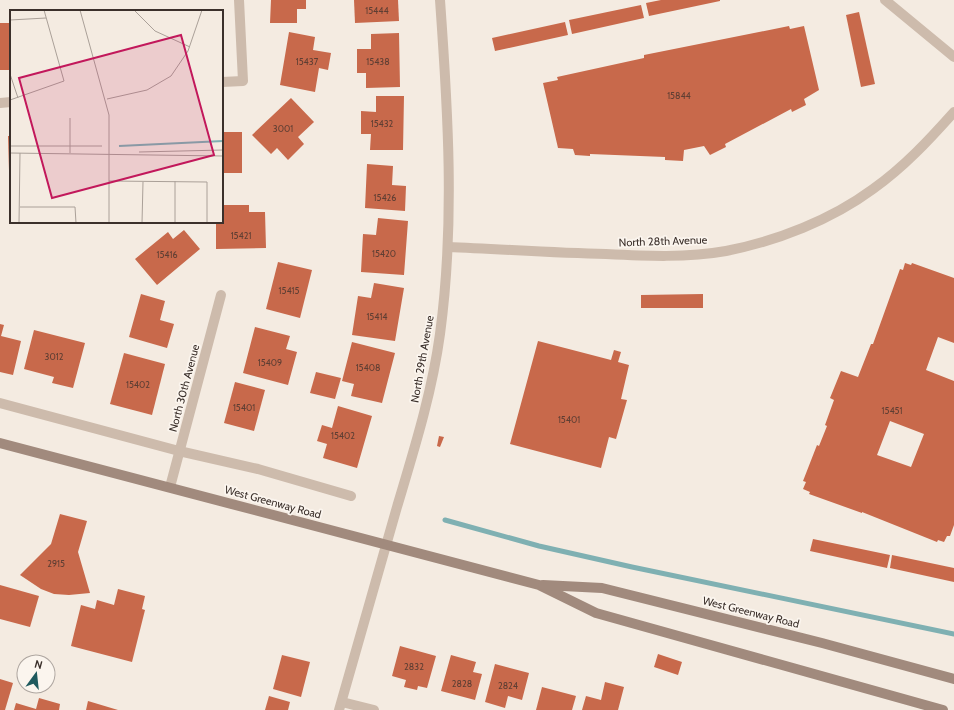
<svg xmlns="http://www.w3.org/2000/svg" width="954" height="710" viewBox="0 0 954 710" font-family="Cabin,sans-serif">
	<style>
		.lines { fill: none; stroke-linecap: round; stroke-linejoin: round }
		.stream { stroke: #7fb0b2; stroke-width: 5 }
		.building { fill: #c8694b; fill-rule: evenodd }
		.minor { stroke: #cdbbac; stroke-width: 10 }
		.tertiary { stroke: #cdbbac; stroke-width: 10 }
		.secondary { stroke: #a18a7d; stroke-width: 10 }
		.labels { text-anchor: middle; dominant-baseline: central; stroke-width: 3.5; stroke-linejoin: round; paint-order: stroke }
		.number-label { font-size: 9px; fill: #5e3e33 }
		.street-label { font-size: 11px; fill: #3b302b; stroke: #fbf5ee }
		.inset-river { fill: none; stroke: #7fb0b2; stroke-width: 2 }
		.inset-road { fill: none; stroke: #aaa098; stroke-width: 1 }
		.view { fill: #c2185b; fill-opacity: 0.15; stroke: #c2185b; stroke-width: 2 }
		.inset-edge { fill: none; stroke: #3b302b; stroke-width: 2 }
	</style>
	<rect width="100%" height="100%" fill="#f4ebe1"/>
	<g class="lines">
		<path class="stream" d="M445,520L539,546L632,567L954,634"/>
	</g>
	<g class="building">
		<path d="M271,0H306V9H297V23H270Z"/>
		<path d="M354,0H398L399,21L355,23Z"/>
		<path d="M661,0H720V1L649,16L646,3Z"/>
		<path d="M641,5L644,18L572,34L569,20Z"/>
		<path d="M859,12L875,84L861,87L846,15Z"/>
		<path d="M565,22L568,35L495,51L492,38Z"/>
		<rect x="0" y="23" width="11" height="47"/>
		<path d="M789,26L790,29L804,26L819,90L804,99L806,105L792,112L791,109L725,144L726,147L710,155L704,146L684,150L683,161L665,160V157L590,154V156L575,155L573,149L558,148L543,83L558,80L557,77L644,58V55Z"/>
		<path d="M289,32L315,37L313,50L331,53L328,70L319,68L315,92L280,85Z"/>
		<path d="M399,33L400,87L366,88V73H357V49H371V34Z"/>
		<path d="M376,96H404L403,150H370L371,134H361V111L376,112Z"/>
		<path d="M291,98L314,122L298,137L304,144L288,160L277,148L271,154L252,135Z"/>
		<rect x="222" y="132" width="20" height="41"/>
		<path d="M8,136H11V171H9Z"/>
		<path d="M367,164L393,166L392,185L406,186L405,211L365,208Z"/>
		<path d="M222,205H249V212H265L266,248L216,249V222H222Z"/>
		<path d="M378,218L408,221L404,275L361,272L363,234L376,235Z"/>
		<path d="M184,230L200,249L157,285L135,259L168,232L173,239Z"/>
		<path d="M278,262L312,270L300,318L266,309Z"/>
		<path d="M905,263L911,265L912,263L954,278V343L938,337L926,370L954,381V525L950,536H947L944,542L938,540L937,542L862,512V513L809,494L810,492L803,489L806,482L803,481L817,445L819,446L827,426L825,425L834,400L830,398L841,371L858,377L871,344H873L900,269L903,270ZM890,421L924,434L911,467L877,455Z"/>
		<path d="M374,283L404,288L395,341L352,335L358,296L371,298Z"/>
		<path d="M141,294L165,301L160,320L174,324L167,348L129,337Z"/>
		<path d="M703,294V308H641V295Z"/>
		<path d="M0,324L4,325L1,336L21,341L13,375L0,372Z"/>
		<path d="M255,327L290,336L286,349L297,352L288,385L243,373Z"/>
		<path d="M34,330L85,343L73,388L52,383L54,377L24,369Z"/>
		<path d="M538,341L611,360L614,350L621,352L618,362L629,365L621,399L627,400L616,439L609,437L601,468L510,444Z"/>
		<path d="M352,342L395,353L382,403L351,396L354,384L342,381Z"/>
		<path d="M124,353L165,364L152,415L110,404Z"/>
		<path d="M316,372L341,378L335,399L310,393Z"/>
		<path d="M235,382L265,390L254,431L224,423Z"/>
		<path d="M338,406L372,416L357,468L323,458L327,444L317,441L322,425L332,428Z"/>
		<path d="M439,436L444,437L440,447L437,446Z"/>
		<path d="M60,514L87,521L78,552L90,593L69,595L54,594L41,589L20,575L51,544Z"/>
		<path d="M813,539L890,555L887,568L810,551Z"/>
		<path d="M892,555L954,568V582L890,568Z"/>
		<path d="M0,585L39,596L30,627L0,619Z"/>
		<path d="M118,589L145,596L142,609L145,610L132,662L71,646L81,605L95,609L97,600L114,605Z"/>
		<path d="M400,646L436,656L427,688L418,686L417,690L404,687L406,680L392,676Z"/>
		<path d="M658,654L682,662L678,675L654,667Z"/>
		<path d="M282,655L310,662L301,697L273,689Z"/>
		<path d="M451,655L476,662L473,672L482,674L475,700L441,691Z"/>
		<path d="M495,664L529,673L522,700L508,696L505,708L485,702Z"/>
		<path d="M0,679L13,683L5,710H0Z"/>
		<path d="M605,682L624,687L618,710H582L586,696L601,700Z"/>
		<path d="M542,687L576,696L572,710H536Z"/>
		<path d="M269,696L290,702L288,710H265Z"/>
		<path d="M39,698L60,704L59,710H14L16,703L36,709Z"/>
		<path d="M88,701L118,710H86Z"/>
	</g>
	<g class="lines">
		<g class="minor">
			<path d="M885,0L954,57"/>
			<path d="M222,82L243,81L239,0"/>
			<path d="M0,103L11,102"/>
			<path d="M0,403L179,451L258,469L351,496"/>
			<path d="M170,487L221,295"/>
			<path d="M342,702L374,710"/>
		</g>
		<g class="tertiary">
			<path d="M448,247C501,249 553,253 606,254C646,256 687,258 726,251C777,241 831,220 873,189C904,167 929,140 954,112"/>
			<path d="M339,710C358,642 378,575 397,507C414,450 432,393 440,334C455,223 448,111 440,0"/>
		</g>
		<g class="secondary">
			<path d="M0,443L539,585L596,613L943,710"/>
			<path d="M543,585L602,588L822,643L954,679"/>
		</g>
	</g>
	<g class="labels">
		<g class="number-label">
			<text x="377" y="10">15444</text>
			<text x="307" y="61">15437</text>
			<text x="378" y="61">15438</text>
			<text x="679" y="95">15844</text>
			<text x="382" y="123">15432</text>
			<text x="283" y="128">3001</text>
			<text x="385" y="197">15426</text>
			<text x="241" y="235">15421</text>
			<text x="384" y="253">15420</text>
			<text x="167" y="254">15416</text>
			<text x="289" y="290">15415</text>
			<text x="377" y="316">15414</text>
			<text x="54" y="356">3012</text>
			<text x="270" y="362">15409</text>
			<text x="368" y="367">15408</text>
			<text x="138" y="384">15402</text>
			<text x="244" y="407">15401</text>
			<text x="892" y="410">15451</text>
			<text x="569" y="419">15401</text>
			<text x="343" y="435">15402</text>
			<text x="56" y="563">2915</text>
			<text x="414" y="666">2832</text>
			<text x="462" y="683">2828</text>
			<text x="508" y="685">2824</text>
		</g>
		<g class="street-label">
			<text transform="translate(663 241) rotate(-2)">North 28th Avenue</text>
			<text transform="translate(422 359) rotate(-80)">North 29th Avenue</text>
			<text transform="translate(184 388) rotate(-75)">North 30th Avenue</text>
			<text transform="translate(273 502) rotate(15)">West Greenway Road</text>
			<text transform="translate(751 612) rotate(14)">West Greenway Road</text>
		</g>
	</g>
	<g transform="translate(10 10)">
		<rect width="213" height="213" fill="#f4ebe1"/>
		<path class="inset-river" d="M109,136L213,131"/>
		<path class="inset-road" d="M70,0L99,105V213M124,0L145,21L180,37M0,10L36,8M0,64L8,88M97,89L137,80L161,66L178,41L192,0M0,90L54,71L34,0M60,108V143M0,136H92M129,142L213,140M0,143L213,146M99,171L197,172V213M10,197H65L66,213M9,213L10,143M132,213L133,172M165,213V171"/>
		<path class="view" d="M171,25L204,145L42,188L9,68Z"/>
		<rect width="213" height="213" class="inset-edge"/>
	</g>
	<g transform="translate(36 674) rotate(15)"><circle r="19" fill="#fbf5ee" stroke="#aea6a0"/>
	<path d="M0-3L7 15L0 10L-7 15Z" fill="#1f5a5e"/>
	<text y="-6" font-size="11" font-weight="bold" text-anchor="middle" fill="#3b302b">N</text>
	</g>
</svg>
